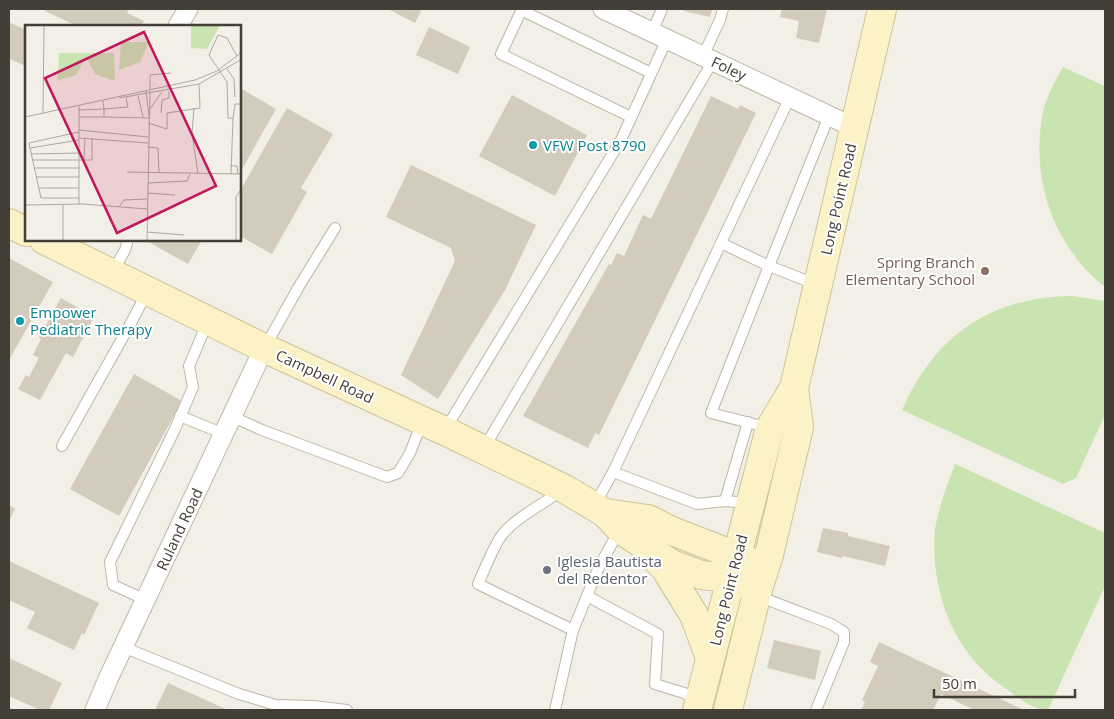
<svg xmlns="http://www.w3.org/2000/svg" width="1114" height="719" viewBox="0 0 1114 719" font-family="'Open Sans',sans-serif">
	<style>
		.green { fill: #c9e4b1 }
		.building { fill: #d3cbbc }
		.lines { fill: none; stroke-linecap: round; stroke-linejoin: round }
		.lane-casing { stroke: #bdb7a9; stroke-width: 12 }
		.street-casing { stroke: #bdb7a9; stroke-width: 21 }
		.secondary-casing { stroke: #cfc498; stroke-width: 30 }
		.lane { stroke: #fff; stroke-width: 10 }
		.street { stroke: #fff; stroke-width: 19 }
		.secondary { stroke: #fbf2c7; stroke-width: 28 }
		.culture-dot { fill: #0f9aa8; stroke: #fff; stroke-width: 2 }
		.education-dot { fill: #8d6e63; stroke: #fff; stroke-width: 2 }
		.worship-dot { fill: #6b7280; stroke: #fff; stroke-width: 2 }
		.labels { text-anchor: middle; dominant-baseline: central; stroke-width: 4; stroke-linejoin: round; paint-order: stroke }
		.street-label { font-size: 15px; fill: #443f36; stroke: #fff }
		.culture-label { font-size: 15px; fill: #0d838f; stroke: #fff; text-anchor: start }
		.education-label { font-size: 15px; fill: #785e54; stroke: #fff; text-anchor: end }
		.worship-label { font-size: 15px; fill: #5b616d; stroke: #fff; text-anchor: start }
		.inset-road { fill: none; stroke: #aca9a0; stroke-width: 1 }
		.view { fill: #c2185b; fill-opacity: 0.15; stroke: #c2185b; stroke-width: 2.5 }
		.inset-edge { fill: none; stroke: #443f36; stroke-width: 2.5 }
	</style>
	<rect width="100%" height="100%" fill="#f2efe6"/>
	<g class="green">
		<path d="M1063,67L1105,86V287C1053,246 1030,178 1043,112C1047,96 1055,81 1063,67Z"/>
		<path d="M1072,296L1105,301V415L1076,478L1063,484L902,410C935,335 991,297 1072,296Z"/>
		<path d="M955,464L1105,533V586L1048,710C1031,710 1018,697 1005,688C962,659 940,614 935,563C934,552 934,540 935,529C939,506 947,485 955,464Z"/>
	</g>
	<g class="building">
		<path d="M46,9H129L127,13L144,21L141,26H77L45,11Z"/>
		<path d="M388,9H422L415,23Z"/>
		<path d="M684,9H712L710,17L684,11Z"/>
		<path d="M782,9H827L819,43L796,38L799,21L780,17Z"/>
		<path d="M9,22L26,30V66L9,59Z"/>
		<path d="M429,27L470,47L458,74L416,55Z"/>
		<path d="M240,88L276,109L240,173Z"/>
		<path d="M512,95L587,135L555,196L479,156Z"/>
		<path d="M711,96L738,109L740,105L756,113L599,435L595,433L588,448L523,416L609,264L611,265L617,253L624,256L643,215L651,219Z"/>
		<path d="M287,108L333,134L301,188L307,192L272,254L240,236V191Z"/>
		<path d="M411,165L536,225L505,290L438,399L401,375L455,261L451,248L386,217Z"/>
		<path d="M145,240H202L188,264Z"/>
		<path d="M9,258L53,282L9,360Z"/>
		<path d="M61,298L94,317L73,357L66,353L40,400L18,389L26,375L29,377L39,358L33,355L41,339L39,338Z"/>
		<path d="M134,374L182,401L119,516L70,489Z"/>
		<path d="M9,505L15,509L9,521Z"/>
		<path d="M823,528L848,533V536L890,546L885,566L843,556L842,558L817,552Z"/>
		<path d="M9,561L99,603L84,635L82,633L74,650L27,628L35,612L9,600Z"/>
		<path d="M774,640L821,651L815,680L767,668Z"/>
		<path d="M879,642L1024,710H974L941,694L933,710H861L865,702L862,700L878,666L870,662Z"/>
		<path d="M9,658L62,683L49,710H40L9,696Z"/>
		<path d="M168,683L228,710H155Z"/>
	</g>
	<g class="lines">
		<defs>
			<g id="lane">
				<path d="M522,9L501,54L631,117"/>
				<path d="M521,10L651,73"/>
				<path d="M652,32L662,9"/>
				<path d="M703,56L720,20L723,9"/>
				<path d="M721,243L790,97"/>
				<path d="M112,273L125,250L128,240"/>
				<path d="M818,285L769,266L829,116"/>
				<path d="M265,347L298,288L335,228"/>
				<path d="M180,416L224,434"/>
				<path d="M233,417L262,430L387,477L398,473L410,453L422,422"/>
				<path d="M445,430L621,140L667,39"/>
				<path d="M62,446L132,321L147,292"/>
				<path d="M484,448L713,61"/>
				<path d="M613,472L697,504L725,501L750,503"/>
				<path d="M725,501L748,422"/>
				<path d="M594,506L613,472L721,243L769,266L711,413L769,428"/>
				<path d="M587,596L658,634L655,684L684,693L698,700"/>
				<path d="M758,596L831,624L844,632V642L816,710"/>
				<path d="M146,600L113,585L110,562L175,429L193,387L189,366L208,321"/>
				<path d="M573,630L599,567L620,529"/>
				<path d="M123,647L239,694L276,705L313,706L347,710"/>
				<path d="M555,710L573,630L478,584C484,571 494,545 502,535C515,518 543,504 561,491"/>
			</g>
			<g id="street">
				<path d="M603,9L855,128"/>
				<path d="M178,26L188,9"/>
				<path d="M95,710L108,679L264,348"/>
			</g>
			<g id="secondary">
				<path d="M9,223L26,232"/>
				<path d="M44,240L264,348L447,432L565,489L605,513L620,529L672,564L701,575L730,578L758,589"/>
				<path d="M605,513L648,519L672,531L752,562"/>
				<path d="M654,557L665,568L694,615L710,658"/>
				<path d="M697,710L770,428L794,388L882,9"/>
				<path d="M728,710L758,589L769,555L799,427L794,388"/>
			</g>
		</defs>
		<use href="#lane" class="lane-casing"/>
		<use href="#street" class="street-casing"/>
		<use href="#secondary" class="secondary-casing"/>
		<use href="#lane" class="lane"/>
		<use href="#street" class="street"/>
		<use href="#secondary" class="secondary"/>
	</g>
	<g class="culture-dot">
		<circle cx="533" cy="145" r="5"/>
		<circle cx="20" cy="321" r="5"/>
	</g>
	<circle class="education-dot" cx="985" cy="271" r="5"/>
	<circle class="worship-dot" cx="547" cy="570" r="5"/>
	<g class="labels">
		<g class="street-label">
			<text transform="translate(729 68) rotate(25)">Foley</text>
			<text transform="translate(838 199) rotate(-77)">Long Point Road</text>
			<text transform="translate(325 376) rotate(25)">Campbell Road</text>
			<text transform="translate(179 529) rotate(-65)">Ruland Road</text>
			<text transform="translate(728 590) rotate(-76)">Long Point Road</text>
		</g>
		<g class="culture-label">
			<text x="543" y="145">VFW Post 8790</text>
			<text x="30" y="312">Empower<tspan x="30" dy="17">Pediatric Therapy</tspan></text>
		</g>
		<g class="education-label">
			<text x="975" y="262">Spring Branch<tspan x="975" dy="17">Elementary School</tspan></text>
		</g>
		<g class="worship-label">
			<text x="557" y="561">Iglesia Bautista<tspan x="557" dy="17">del Redentor</tspan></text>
		</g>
	</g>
	<g transform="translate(25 25)">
		<rect width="216" height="216" fill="#f2efe6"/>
		<path d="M166,0H195L182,24L166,23ZM96,17H123V19L115,37L94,45ZM34,28H89L90,56L70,49L61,32L51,50L32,56Z" fill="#c9e4b1"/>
		<path class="inset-road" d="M202,44L209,54L210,72M125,64V50L146,48M121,66L124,91M113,71L118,92M94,73L174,59L217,34M101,73L103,82L79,84V92L124,93M169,83L167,108L173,149M125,84L137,67M54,85L79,84L78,76M136,88L137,75L144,73V66M18,89L19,0M0,92L170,55L192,46L217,27M54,92H79M208,93L210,79H217M123,98L142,104V88L175,83L174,59M54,105L123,112M54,113L123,118M54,115L5,123L4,118L54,107M123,122L133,123L134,148M5,123L16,173H54M6,129L54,128M8,135H67V113M59,135L60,113M205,141H212L213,149M9,143H54M102,147L217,149M206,149L208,93H203L202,57L184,30L193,10L202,13L212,31M11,152H54M123,158L162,156L165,149M13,163H54M122,168L150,170M54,179V81M0,180L58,179L122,184M94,182L99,175L122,174M122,207L159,210M38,216V180M122,216L125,66M211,216V172L217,163"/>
		<path class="view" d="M119,7L191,161L92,208L20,53Z"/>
		<rect width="216" height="216" class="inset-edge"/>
	</g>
	<rect width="1114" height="719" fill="none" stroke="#443f36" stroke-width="20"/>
	<path d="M934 689v8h141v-8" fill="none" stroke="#443f36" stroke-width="2.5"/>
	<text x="942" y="689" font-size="15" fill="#443f36" stroke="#ffffff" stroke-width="4" paint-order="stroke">50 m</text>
</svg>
